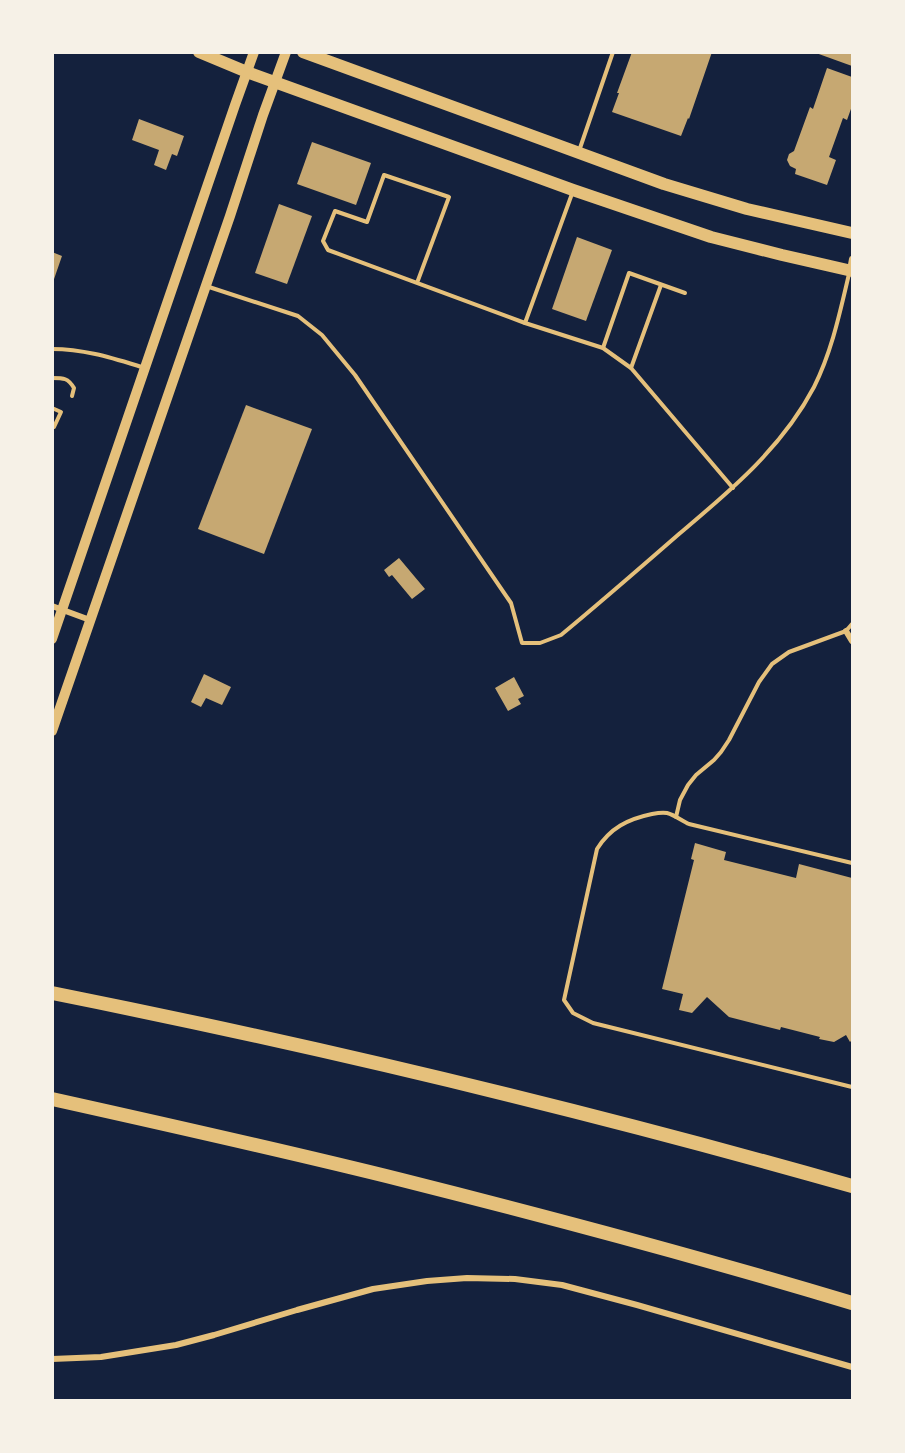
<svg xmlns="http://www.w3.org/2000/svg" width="905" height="1453" viewBox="0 0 905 1453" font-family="Raleway,sans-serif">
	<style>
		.building { fill: #c6a872 }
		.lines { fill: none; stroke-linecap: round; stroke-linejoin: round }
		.service { stroke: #e5c07b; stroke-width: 4 }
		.minor { stroke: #e5c07b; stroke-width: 6 }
		.secondary { stroke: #e5c07b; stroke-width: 10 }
		.primary { stroke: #e5c07b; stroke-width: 12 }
		.motorway { stroke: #e5c07b; stroke-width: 14 }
	</style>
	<rect width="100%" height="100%" fill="#14213d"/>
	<g class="building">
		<path d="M632,52H712L689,119L688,118L681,136L612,112L619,93H617Z"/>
		<path d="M852,52V66L816,53V52Z"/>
		<path d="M827,68L852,77V106L847,120L843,118L829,157L836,160L827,185L795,174L796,169L790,166L787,160L789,154L794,151L810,107L813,109Z"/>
		<path d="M139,119L184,136L177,156L172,154L166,170L154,165L159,150L132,140Z"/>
		<path d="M312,142L371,163L356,205L297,184Z"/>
		<path d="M279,204L312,216L287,284L255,273Z"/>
		<path d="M577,237L612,250L586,321L552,309Z"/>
		<path d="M52,252L62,256L53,282H52Z"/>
		<path d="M246,405L312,429L264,554L198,529Z"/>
		<path d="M399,558L425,589L412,599L392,575L389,577L384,570Z"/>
		<path d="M204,674L231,687L222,705L206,698L201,707L191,702Z"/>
		<path d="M514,677L524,696L518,699L521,704L508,711L495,688Z"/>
		<path d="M695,843L726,852L724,860L796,878L799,864L852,878V1040L850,1042L846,1035L834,1042L819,1039L820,1037L781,1027L780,1030L729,1017L707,997L692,1013L679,1010L683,994L662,989L694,860L691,859Z"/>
	</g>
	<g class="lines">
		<g class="service">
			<path d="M579,151L613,52"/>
			<path d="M417,283L449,197L384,175L367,222L335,211L323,241L328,250L525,323L573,191"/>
			<path d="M206,286L298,316L322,335L355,375L511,603L522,643H540L561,635C601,602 640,568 679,534C730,491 782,448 814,387C832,351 840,312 849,274"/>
			<path d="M525,323L603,348L631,368L733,488"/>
			<path d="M603,348L629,273L685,293"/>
			<path d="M52,349C84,349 112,358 142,367"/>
			<path d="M631,368L661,285"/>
			<path d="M52,378C64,378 68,378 74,388L72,396"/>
			<path d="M52,408L61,412L54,427L52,426"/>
			<path d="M676,817L680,800L688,785L696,775L714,760L721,752L729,740L759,682L772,664L789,652L846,631L852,624"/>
			<path d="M852,863L689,824C682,821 675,815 667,813C662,812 657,813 652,814C628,819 610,828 597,849L564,1000L573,1013L593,1023L852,1087"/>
		</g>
		<g class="minor">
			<path d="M850,270L852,259"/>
			<path d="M52,606L90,620"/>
			<path d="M846,631L852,641"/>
			<path d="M52,1359L101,1357L176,1345L214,1335L297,1310L373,1289L427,1281L467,1278L515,1279L562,1285L637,1305L852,1367"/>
		</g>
		<g class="secondary">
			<path d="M52,639L235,105L254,52"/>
			<path d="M52,731L230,216L263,115L286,52"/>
		</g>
		<g class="primary">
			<path d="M199,52L247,72L573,190L711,237L782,255L852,271"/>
			<path d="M303,52L664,184L747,209L852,233"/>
		</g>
		<g class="motorway">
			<path d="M52,993C322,1047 588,1111 852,1186"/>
			<path d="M52,1099C169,1125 286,1151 402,1180C553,1218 703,1258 852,1303"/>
		</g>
	</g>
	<rect width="905" height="1453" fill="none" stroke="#f6f1e7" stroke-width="108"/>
</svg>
